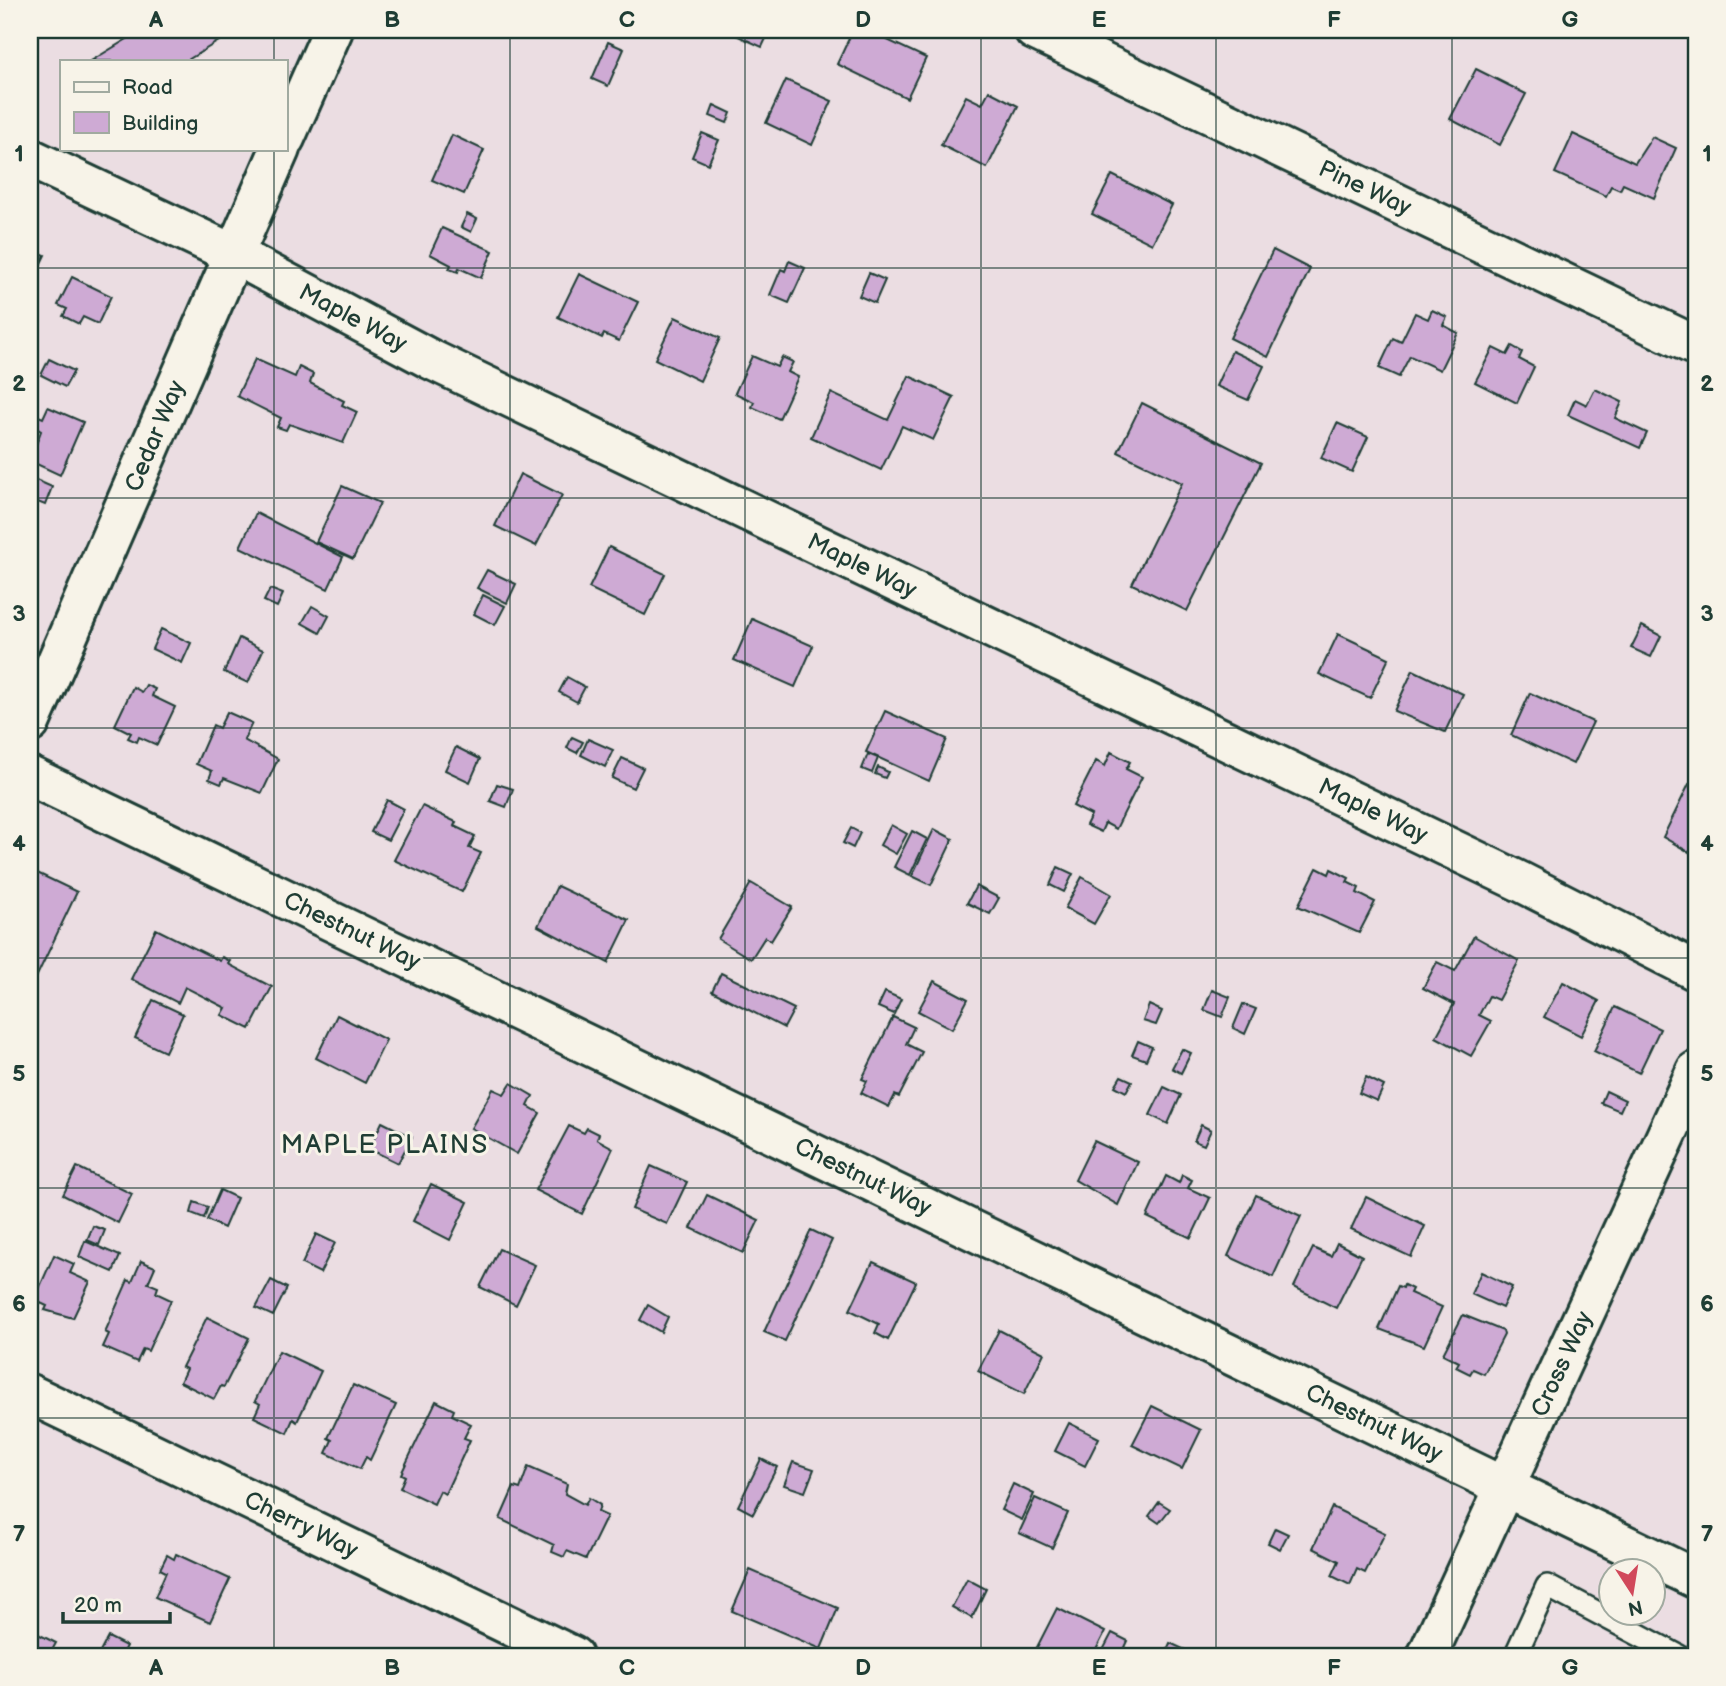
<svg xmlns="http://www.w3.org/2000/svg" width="1726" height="1686" viewBox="0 0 1726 1686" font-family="'Balsamiq Sans',sans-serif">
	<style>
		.building { fill: #ceaad4; stroke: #1f3d34; stroke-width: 2 }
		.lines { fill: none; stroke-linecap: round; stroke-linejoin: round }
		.service-casing { stroke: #1f3d34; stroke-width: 26 }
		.minor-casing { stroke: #1f3d34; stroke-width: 44 }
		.service { stroke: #f7f3e8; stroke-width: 21 }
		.minor { stroke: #f7f3e8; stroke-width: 38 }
		.grid { fill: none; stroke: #1f3d34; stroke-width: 2; stroke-opacity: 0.55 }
		.labels { text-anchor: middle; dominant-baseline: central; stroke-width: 6; stroke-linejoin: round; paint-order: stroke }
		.street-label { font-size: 24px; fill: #1f3d34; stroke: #f7f3e8 }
		.neighbourhood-label { font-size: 26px; letter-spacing: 2px; fill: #1f3d34; stroke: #f7f3e8 }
		.neatline { fill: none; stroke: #1f3d34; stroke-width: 2.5 }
		.grid-label { font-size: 23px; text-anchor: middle; font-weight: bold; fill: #1f3d34 }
	</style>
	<rect width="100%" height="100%" fill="#ebdde2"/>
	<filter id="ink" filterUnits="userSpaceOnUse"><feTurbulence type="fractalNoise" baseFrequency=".0143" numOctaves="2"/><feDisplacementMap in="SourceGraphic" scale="14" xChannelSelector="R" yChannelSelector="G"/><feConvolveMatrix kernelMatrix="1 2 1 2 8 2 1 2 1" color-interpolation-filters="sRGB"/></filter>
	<g filter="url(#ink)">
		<g class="building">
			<path d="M142,30H237L186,61H91Z"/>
			<path d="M725,30H770L762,47Z"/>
			<path d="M853,30H866L926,58L907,98L837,64Z"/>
			<path d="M608,42L624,49L608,86L592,79Z"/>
			<path d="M1476,69L1526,94L1500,145L1450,119Z"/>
			<path d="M786,80L832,101L812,145L766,123Z"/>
			<path d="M989,91L1018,106L987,168L941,145L966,96L982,104Z"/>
			<path d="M714,105L731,113L727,123L710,116Z"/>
			<path d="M702,133L719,140L708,164L692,157Z"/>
			<path d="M1573,134L1635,163L1652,137L1676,148L1654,198L1623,184L1620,190L1611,186L1606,196L1555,173Z"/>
			<path d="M452,135L484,150L464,194L432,180Z"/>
			<path d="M1112,175L1172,205L1152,244L1092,214Z"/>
			<path d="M467,214L477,219L471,232L461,227Z"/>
			<path d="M442,228L493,251L481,278L459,268L458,272L449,269L451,265L430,254Z"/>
			<path d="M30,248L45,255L30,286Z"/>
			<path d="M1273,250L1310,269L1268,357L1230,338Z"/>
			<path d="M789,261L805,268L789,303L770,295L781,269L785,271Z"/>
			<path d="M869,273L885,280L875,303L859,296Z"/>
			<path d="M579,274L638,302L619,341L604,334L602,338L558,317Z"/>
			<path d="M72,277L111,296L98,324L83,317L79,324L63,316L67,309L58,305Z"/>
			<path d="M1432,310L1447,317L1443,325L1458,333L1440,370L1410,356L1399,377L1379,368L1393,338L1401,342L1415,313L1428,319Z"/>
			<path d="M675,317L720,338L700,381L655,359Z"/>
			<path d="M1512,346L1522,352L1519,359L1534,367L1517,403L1475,382L1493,348L1507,355Z"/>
			<path d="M1232,351L1264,366L1248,400L1216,386Z"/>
			<path d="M752,356L777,367L782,357L793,362L788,372L798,377L779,419L752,407L754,402L735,393Z"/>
			<path d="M49,359L74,371L65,387L41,375Z"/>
			<path d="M255,359L295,377L299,367L313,374L310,383L344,401L342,405L357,412L343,443L289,424L286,430L277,427L281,418L237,396Z"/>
			<path d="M909,376L954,397L933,440L902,426L881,470L811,437L831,393L888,420Z"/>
			<path d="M1595,389L1622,402L1615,418L1647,433L1640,448L1568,415L1575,399L1587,405Z"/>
			<path d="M1142,403L1261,463L1187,611L1132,584L1182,483L1118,452Z"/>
			<path d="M48,407L83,422L60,475L30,461L41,431L30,424L34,414L43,418Z"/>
			<path d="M1337,423L1368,437L1352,472L1321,458Z"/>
			<path d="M520,474L562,495L536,546L495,526Z"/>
			<path d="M36,480L52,487L45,505L30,499Z"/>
			<path d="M1696,480V497L1689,494Z"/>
			<path d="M342,486L380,503L353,559L316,542Z"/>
			<path d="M256,513L343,557L328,589L240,547Z"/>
			<path d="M609,547L665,574L645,615L589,588Z"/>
			<path d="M487,570L516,584L507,603L477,588Z"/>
			<path d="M270,589L283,594L277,607L264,601Z"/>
			<path d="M483,595L505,606L495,625L474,614Z"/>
			<path d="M312,606L329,616L320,633L302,623Z"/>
			<path d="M752,619L813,646L795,687L734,660Z"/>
			<path d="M1642,626L1661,636L1651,657L1631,648Z"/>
			<path d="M161,629L191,643L182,663L152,649Z"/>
			<path d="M1338,634L1389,658L1370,698L1319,674Z"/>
			<path d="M239,638L263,650L248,683L224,672Z"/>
			<path d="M1413,670L1463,694L1445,732L1394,711Z"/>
			<path d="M567,677L585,687L577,702L559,692Z"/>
			<path d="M146,685L155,689L152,696L175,707L157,745L139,737L137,742L128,738L131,733L115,725L133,687L142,692Z"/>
			<path d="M1530,693L1593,722L1573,764L1511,735Z"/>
			<path d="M885,711L947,739L929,781L866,752Z"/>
			<path d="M227,712L252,723L244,740L278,759L262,793L224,778L221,784L209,779L212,771L196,764L213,725L219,728Z"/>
			<path d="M572,737L583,742L577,753L567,748Z"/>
			<path d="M588,739L613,750L605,767L581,755Z"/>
			<path d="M456,747L480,759L470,782L445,770Z"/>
			<path d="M1111,752L1130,762L1126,769L1142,777L1116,829L1105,823L1101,832L1086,825L1091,815L1073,806L1096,761L1105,766Z"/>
			<path d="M868,754L878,758L872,773L862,769Z"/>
			<path d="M622,758L643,768L633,788L612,778Z"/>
			<path d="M878,767L888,772L885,778L875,774Z"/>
			<path d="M497,784L513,789L506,807L490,801Z"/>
			<path d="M1689,784L1696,787V856L1663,837Z"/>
			<path d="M387,800L404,809L388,840L371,832Z"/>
			<path d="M422,806L456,822L454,826L475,836L469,848L481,853L462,892L394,860Z"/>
			<path d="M891,825L907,834L896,854L880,845Z"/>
			<path d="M851,828L860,833L853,848L843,843Z"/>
			<path d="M934,829L953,839L931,885L912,876Z"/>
			<path d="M912,831L927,839L910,875L894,867Z"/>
			<path d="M1058,867L1073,874L1064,892L1050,885Z"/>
			<path d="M1317,868L1329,874L1331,869L1349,878L1347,882L1359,888L1357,893L1375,902L1359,933L1298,906Z"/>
			<path d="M31,870L77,892L34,982L30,980Z"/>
			<path d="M1082,877L1111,894L1094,924L1065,908Z"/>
			<path d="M751,883L792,907L771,941L765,937L751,959L718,939Z"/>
			<path d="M557,886L629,920L608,963L538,926Z"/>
			<path d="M976,886L999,898L990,914L967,903Z"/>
			<path d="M156,929L220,961L222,957L230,961L228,964L272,987L250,1029L222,1015L226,1008L185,987L178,1003L131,979Z"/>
			<path d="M1474,936L1519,961L1498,1000L1489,996L1479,1015L1491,1021L1471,1056L1436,1037L1454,1004L1423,988L1437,962L1455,971Z"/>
			<path d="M721,973L794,1009L784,1028L712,991Z"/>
			<path d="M934,981L968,999L952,1029L918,1011Z"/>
			<path d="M1563,982L1599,1001L1581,1036L1544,1017Z"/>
			<path d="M1212,990L1230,997L1222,1017L1204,1010Z"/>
			<path d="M885,992L901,999L894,1014L878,1007Z"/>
			<path d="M153,1000L183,1014L165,1052L135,1038Z"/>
			<path d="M1243,1004L1256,1009L1245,1034L1233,1028Z"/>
			<path d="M1149,1005L1162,1011L1156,1025L1143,1021Z"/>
			<path d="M1615,1007L1660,1029L1639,1073L1594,1051Z"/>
			<path d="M337,1015L386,1040L365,1083L316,1058Z"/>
			<path d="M893,1017L914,1027L906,1044L922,1052L899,1097L895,1095L889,1107L861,1093L867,1081L862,1079Z"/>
			<path d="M1138,1041L1152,1047L1146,1060L1132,1055Z"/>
			<path d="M1182,1049L1191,1053L1181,1073L1172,1068Z"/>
			<path d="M1121,1076L1132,1081L1126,1092L1115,1086Z"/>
			<path d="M1366,1077L1384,1086L1377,1101L1359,1093Z"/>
			<path d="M511,1083L533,1096L528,1106L540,1113L517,1154L471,1128L493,1089L504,1094Z"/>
			<path d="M1164,1087L1181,1095L1168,1124L1150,1115Z"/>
			<path d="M1606,1091L1625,1100L1620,1111L1601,1103Z"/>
			<path d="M382,1122L412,1137L398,1163L369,1149Z"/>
			<path d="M1201,1125L1211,1130L1204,1145L1194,1141Z"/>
			<path d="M569,1126L584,1133L587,1128L599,1134L597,1139L613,1148L582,1214L535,1190Z"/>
			<path d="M30,1130L36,1133L30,1147Z"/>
			<path d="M1094,1141L1138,1162L1118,1205L1075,1180Z"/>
			<path d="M651,1166L687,1182L667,1224L632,1209Z"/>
			<path d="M77,1167L132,1194L118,1223L63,1195Z"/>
			<path d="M1182,1175L1192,1180L1188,1188L1210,1198L1191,1238L1147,1217L1166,1176L1179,1183Z"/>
			<path d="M431,1184L468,1202L450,1240L413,1221Z"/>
			<path d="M220,1190L237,1198L224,1228L207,1220Z"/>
			<path d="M707,1195L759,1220L743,1253L691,1228Z"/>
			<path d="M1256,1195L1301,1216L1273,1277L1228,1256Z"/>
			<path d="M1366,1197L1425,1226L1411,1257L1351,1229Z"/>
			<path d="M194,1202L208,1207L204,1218L191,1213Z"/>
			<path d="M93,1226L105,1230L99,1245L87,1240Z"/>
			<path d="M811,1230L832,1240L785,1341L764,1332Z"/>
			<path d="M316,1234L335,1243L320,1273L302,1264Z"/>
			<path d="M85,1241L120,1256L113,1272L79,1257Z"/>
			<path d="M1337,1243L1362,1256L1336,1308L1294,1287L1313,1248L1331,1256Z"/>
			<path d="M499,1249L535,1265L516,1305L480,1287Z"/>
			<path d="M54,1255L74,1264L70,1273L90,1282L73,1318L45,1310L47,1306L34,1300Z"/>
			<path d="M141,1261L155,1267L148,1283L158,1287L156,1293L171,1300L148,1351L143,1349L137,1362L103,1347L109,1334L105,1332L128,1280L132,1282Z"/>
			<path d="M873,1262L916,1282L888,1340L875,1333L879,1324L850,1310Z"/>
			<path d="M1481,1272L1512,1287L1502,1308L1471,1294Z"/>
			<path d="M271,1280L287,1288L273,1316L256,1308Z"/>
			<path d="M1404,1285L1412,1289L1410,1293L1442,1307L1424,1346L1379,1329L1398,1286L1403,1288Z"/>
			<path d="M648,1305L668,1317L661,1332L640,1320Z"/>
			<path d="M1463,1315L1503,1331L1504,1335L1484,1374L1473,1369L1470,1374L1456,1367L1459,1362L1443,1354Z"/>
			<path d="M207,1317L249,1338L224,1387L221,1386L214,1399L180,1382L186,1369L182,1367Z"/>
			<path d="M999,1330L1044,1353L1024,1394L978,1371Z"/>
			<path d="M279,1351L321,1371L297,1422L293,1419L287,1433L254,1417L260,1404L255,1401Z"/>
			<path d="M353,1385L396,1405L370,1460L366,1457L360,1469L326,1453L332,1440L328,1438Z"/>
			<path d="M436,1401L454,1410L452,1415L471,1424L464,1438L470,1440L445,1494L440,1491L434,1504L400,1488L405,1476L401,1474Z"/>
			<path d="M1152,1406L1201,1430L1182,1469L1132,1445Z"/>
			<path d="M1069,1423L1099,1438L1085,1466L1055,1451Z"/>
			<path d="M761,1459L777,1467L753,1514L738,1506Z"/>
			<path d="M793,1462L814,1469L805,1492L784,1485Z"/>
			<path d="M528,1467L567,1484L565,1494L585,1505L589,1498L600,1505L598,1512L607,1516L586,1559L567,1551L564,1557L552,1552L554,1545L500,1519L514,1487L520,1489Z"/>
			<path d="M1013,1484L1034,1494L1022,1520L1001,1510Z"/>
			<path d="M1035,1498L1068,1513L1052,1548L1019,1533Z"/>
			<path d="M1159,1502L1170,1509L1159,1523L1149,1516Z"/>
			<path d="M1332,1507L1385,1533L1365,1573L1357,1569L1350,1585L1332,1576L1339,1561L1313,1548Z"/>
			<path d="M1275,1528L1288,1534L1280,1549L1268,1543Z"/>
			<path d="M176,1554L230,1579L210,1622L155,1597L166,1572L160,1569L167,1555L174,1559Z"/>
			<path d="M750,1570L838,1608L821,1649L732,1611Z"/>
			<path d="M967,1579L986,1589L972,1618L952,1607Z"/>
			<path d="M1057,1608L1105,1632L1093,1656H1045L1035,1651Z"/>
			<path d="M30,1630L56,1643L49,1656H30Z"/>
			<path d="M1112,1633L1128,1641L1121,1656H1100Z"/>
			<path d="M108,1637L126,1646L121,1656H98Z"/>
			<path d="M1170,1643L1192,1653L1191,1656H1164Z"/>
		</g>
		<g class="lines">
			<defs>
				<path id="service" d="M1515,1656L1547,1586L1679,1656"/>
				<g id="minor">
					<path d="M1034,30L1696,346"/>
					<path d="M285,138L333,30"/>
					<path d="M30,158L233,254L430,359L1521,882L1696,971"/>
					<path d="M30,723L280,149"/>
					<path d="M30,776L1696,1579"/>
					<path d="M30,1394L573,1656"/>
					<path d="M1427,1656L1696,1071"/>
				</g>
			</defs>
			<use href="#service" class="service-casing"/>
			<use href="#minor" class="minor-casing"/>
			<use href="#service" class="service"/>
			<use href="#minor" class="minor"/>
		</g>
	</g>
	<path class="grid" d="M274,30V61M510,30V1656M745,30V1656M981,30V1656M1216,30V1656M1452,30V1656M274,149V1656M30,268H1696M30,498H1696M30,728H1696M30,958H1696M30,1188H1696M30,1418H1696"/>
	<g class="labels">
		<g class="street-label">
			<text transform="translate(1365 188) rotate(25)">Pine Way</text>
			<text transform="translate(353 318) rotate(28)">Maple Way</text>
			<text transform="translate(155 436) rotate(-67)">Cedar Way</text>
			<text transform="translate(862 566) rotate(26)">Maple Way</text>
			<text transform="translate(1373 811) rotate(26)">Maple Way</text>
			<text transform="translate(352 931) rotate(26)">Chestnut Way</text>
			<text transform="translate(863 1177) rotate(26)">Chestnut Way</text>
			<text transform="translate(1562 1364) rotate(-65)">Cross Way</text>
			<text transform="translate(1374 1423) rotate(26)">Chestnut Way</text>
			<text transform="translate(301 1525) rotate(26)">Cherry Way</text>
		</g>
		<g class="neighbourhood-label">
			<text x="385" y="1145">MAPLE PLAINS</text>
		</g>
	</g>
	<rect width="1726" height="1686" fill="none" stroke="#f7f3e8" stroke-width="77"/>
	<rect x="60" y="60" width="228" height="91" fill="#f7f3e8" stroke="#a1aaa0" stroke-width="2"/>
	<rect x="74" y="82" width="35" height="10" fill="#f7f3e8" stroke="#a1aaa0" stroke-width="2"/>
	<text x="122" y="94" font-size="21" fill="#1f3d34">Road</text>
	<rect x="74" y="112" width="35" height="21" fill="#ceaad4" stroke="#a1aaa0" stroke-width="2"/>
	<text x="122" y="130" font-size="21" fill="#1f3d34">Building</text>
	<g transform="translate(1632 1592) rotate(168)"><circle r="33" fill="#f7f3e8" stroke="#a1aaa0" stroke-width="2"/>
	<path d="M0-5L12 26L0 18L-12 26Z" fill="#d1495b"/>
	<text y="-10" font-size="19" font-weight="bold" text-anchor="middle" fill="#1f3d34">N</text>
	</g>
	<path d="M63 1612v10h107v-10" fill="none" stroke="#1f3d34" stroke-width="3.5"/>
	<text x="74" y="1612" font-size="21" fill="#1f3d34" stroke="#f7f3e8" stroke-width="5" paint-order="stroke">20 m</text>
	<rect x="38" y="38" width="1650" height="1610" class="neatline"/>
	<g class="grid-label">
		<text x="156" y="27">A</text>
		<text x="392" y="27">B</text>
		<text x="627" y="27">C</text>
		<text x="863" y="27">D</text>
		<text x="1099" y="27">E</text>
		<text x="1334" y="27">F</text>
		<text x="1570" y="27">G</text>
		<text x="19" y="161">1</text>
		<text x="1707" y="161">1</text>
		<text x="19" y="391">2</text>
		<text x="1707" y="391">2</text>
		<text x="19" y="621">3</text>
		<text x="1707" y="621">3</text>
		<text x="19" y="851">4</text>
		<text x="1707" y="851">4</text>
		<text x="19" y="1081">5</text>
		<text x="1707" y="1081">5</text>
		<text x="19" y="1311">6</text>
		<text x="1707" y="1311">6</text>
		<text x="19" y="1541">7</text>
		<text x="1707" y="1541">7</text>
		<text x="156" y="1675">A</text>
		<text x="392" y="1675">B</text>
		<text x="627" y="1675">C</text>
		<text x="863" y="1675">D</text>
		<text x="1099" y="1675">E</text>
		<text x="1334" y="1675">F</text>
		<text x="1570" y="1675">G</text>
	</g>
</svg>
